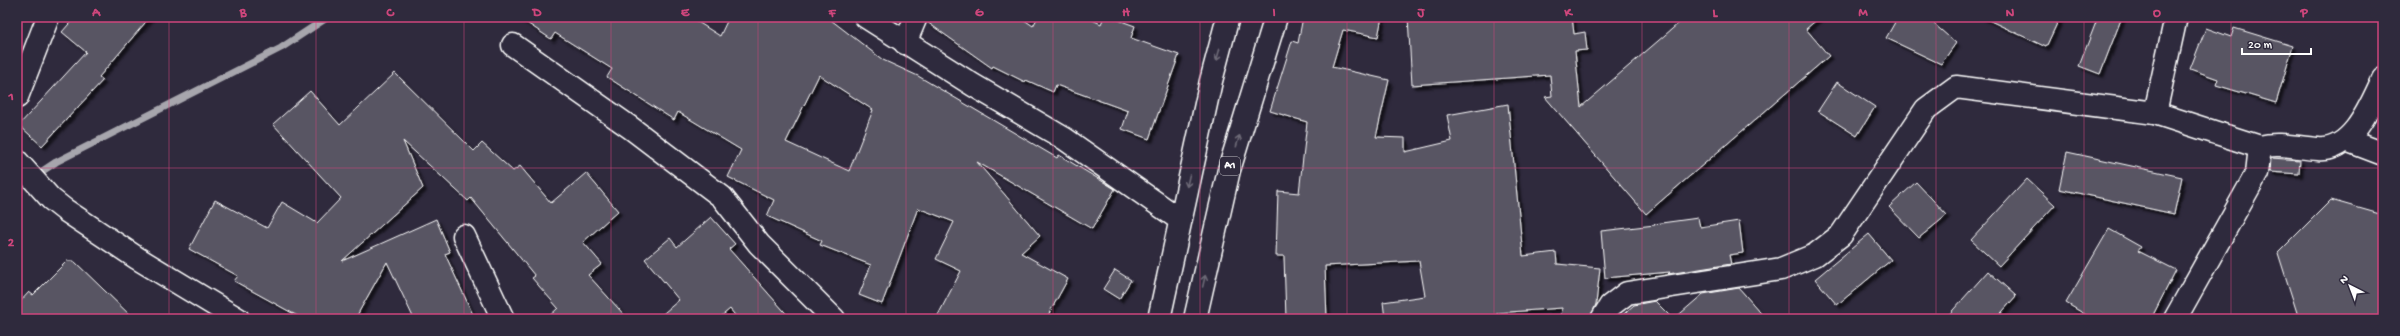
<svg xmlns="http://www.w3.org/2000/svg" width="2400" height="336" viewBox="0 0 2400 336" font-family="'Gochi Hand',sans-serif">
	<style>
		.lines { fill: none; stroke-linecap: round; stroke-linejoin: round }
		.stream { stroke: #a7a6ad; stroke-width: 7 }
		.building { fill: #595564; stroke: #fff; fill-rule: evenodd; filter: url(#shadow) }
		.minor-casing { stroke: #fff; stroke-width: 25 }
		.highway-casing { stroke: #fff; stroke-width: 25 }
		.minor { stroke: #2f2a3d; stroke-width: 22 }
		.highway { stroke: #2f2a3d; stroke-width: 22 }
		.oneway { stroke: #6d6a77 }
		.grid { fill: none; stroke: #ce467c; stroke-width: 1; stroke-opacity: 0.55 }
		.labels { text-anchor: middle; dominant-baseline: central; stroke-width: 3; stroke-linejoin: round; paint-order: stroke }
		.shield { fill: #2f2a3d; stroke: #c1bfc5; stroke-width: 1 }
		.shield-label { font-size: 11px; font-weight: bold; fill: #fff }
		.neatline { fill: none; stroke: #ce467c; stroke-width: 1.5 }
		.grid-label { font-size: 13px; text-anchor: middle; font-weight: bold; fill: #ce467c }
	</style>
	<defs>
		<filter id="shadow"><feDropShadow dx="3.5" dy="3.5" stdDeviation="1" flood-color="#0009"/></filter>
	</defs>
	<rect width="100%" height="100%" fill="#2f2a3d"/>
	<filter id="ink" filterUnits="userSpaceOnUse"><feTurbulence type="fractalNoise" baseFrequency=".025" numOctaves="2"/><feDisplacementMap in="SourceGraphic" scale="8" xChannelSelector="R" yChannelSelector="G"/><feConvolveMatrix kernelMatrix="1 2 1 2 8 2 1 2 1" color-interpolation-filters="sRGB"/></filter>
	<g filter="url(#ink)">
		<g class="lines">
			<path class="stream" d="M17,188L56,162L281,48L328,17"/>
		</g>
		<g class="building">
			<path d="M75,17H150L99,77L103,80L42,146L19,125L86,52L62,32Z"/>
			<path d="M518,17H690L720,36L729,17H827L883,60L918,76L1057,158L1059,155L1115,189L1092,229L977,162L1040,236L1021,253L1068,279L1046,319H936L961,271L936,259L954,222L918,208L882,304L859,295L871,265L820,245L822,241L767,216L774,200L728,177L741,150L678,112L674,120L607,77L612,69L555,33L551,39ZM819,75L873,110L849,171L786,142Z"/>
			<path d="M928,17H1020L1033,26L1038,17H1086L1101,24L1104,17H1110L1135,26L1131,38L1179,55L1149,139L1122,129L1128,111L1056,85L1053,92L1026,80L1025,82L993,66L992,68L927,22Z"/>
			<path d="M1303,17H1382L1378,37L1343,30L1332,67L1389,80L1376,137L1405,138V152L1452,141L1447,115L1508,104L1523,256L1556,252L1557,264L1600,268L1596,304L1590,319H1561L1562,308L1497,313V319H1385L1383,302L1425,296L1419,261L1325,266L1327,319H1286L1284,256H1276L1278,191L1299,193L1307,122L1270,111L1292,41L1298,43Z"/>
			<path d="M1408,17H1572L1574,34L1585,32L1587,50L1575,51L1581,107L1686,17H1820L1806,29L1829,56L1646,214L1545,97L1552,96L1550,75L1412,85Z"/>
			<path d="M1898,17H1926L1956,43L1941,64L1886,38Z"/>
			<path d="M1982,17H2060L2046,47Z"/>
			<path d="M2098,17H2122L2100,74L2079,66Z"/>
			<path d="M2206,28L2231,37L2234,28L2293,46L2276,103L2216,85L2218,79L2190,69Z"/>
			<path d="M395,73L474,151L482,143L513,171L520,166L551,203L586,173L618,211L583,242L602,264L588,275L628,319H546L558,308L532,278L535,276L471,198L468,201L403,141L423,188L342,261L436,219L450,252L445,254L475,319H414L387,262L355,319H303L234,281L238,276L189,249L215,200L267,228L282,202L317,223L341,198L273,124L310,91L340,125Z"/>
			<path d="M1837,82L1875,107L1857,136L1818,111Z"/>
			<path d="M2067,152L2182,177L2174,214L2059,189Z"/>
			<path d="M2271,158L2300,160L2299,174L2270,172Z"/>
			<path d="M2027,179L2055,205L1999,266L1971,240Z"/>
			<path d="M1916,182L1947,215L1919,238L1889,207Z"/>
			<path d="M2331,200L2383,215V319H2299L2278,253Z"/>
			<path d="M711,217L735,244L729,249L791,319H738L730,309L718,319H657L679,300L645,259L670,238L677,247Z"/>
			<path d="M1698,218L1700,227L1739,221L1743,253L1729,255L1731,264L1668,274L1670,272L1605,278L1601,231L1655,225L1654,224Z"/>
			<path d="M2109,229L2141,247L2138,251L2176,270L2151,319H2093L2066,303Z"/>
			<path d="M1869,234L1891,260L1837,305L1815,279Z"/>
			<path d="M67,261H74L134,319H17V305L29,292L33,295Z"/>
			<path d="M1115,270L1131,280L1119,299L1103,289Z"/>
			<path d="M1988,271L2016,296L1996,319H1945Z"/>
			<path d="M1739,288L1766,319H1674L1703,294Z"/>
			<path d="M1655,301L1673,319H1618L1634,305Z"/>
		</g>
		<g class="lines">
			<defs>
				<g id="minor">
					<path d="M866,17L973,85L1065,139L1179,219"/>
					<path d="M905,43L916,17"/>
					<path d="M513,45L631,128L722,197L759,244L834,319"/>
					<path d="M17,97L48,17"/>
					<path d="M2155,113L2176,17"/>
					<path d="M2346,140L2383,154"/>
					<path d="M17,161L51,199L65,210L137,258L238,319"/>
					<path d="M464,236L503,319"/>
					<path d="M1602,319L1610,306L1627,293L1781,269L1815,255L1841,235L1926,109L1956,87L2155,113L2260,147"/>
					<path d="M2175,319L2257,173L2260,147C2280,142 2297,148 2318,149C2353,152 2371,104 2383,79"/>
				</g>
				<g id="highway">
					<path d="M1159,319L1211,81L1228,17"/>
					<path d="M1195,319L1229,170L1276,17"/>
				</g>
			</defs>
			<use href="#minor" class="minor-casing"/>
			<use href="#highway" class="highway-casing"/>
			<use href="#minor" class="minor"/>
			<use href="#highway" class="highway"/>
		</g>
		<defs><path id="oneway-shaft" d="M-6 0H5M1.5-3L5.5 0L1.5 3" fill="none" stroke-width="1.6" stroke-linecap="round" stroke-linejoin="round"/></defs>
		<g class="oneway">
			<use href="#oneway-shaft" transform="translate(1218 55) rotate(106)"/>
			<use href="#oneway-shaft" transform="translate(1238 141) rotate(-73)"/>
			<use href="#oneway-shaft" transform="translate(1188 181) rotate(103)"/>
			<use href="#oneway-shaft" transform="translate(1204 281) rotate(-77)"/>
		</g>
	</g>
	<path class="grid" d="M169,17V319M316,17V319M464,17V319M611,17V319M758,17V319M906,17V319M1053,17V319M1200,17V319M1347,17V319M1494,17V319M1642,17V319M1789,17V319M1936,17V319M2084,17V319M2231,17V319M17,168H2383"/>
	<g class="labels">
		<rect class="shield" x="1220" y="157" width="20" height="18" rx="3"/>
		<g class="shield-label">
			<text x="1230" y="166">A1</text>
		</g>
	</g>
	<rect width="2400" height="336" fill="none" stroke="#2f2a3d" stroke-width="44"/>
	<g transform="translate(2350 286) rotate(318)" stroke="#2f2a3d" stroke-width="3" paint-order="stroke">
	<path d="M0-3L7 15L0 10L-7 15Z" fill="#ffffff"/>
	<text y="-6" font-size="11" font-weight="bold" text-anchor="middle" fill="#ffffff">N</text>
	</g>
	<path d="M2242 48v6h69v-6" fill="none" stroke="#ffffff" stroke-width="2"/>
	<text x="2248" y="48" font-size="12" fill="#ffffff" stroke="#2f2a3d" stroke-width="3" paint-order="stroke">20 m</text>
	<rect x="22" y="22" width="2356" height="292" class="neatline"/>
	<g class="grid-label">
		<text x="96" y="16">A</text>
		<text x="243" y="16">B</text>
		<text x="390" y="16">C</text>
		<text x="537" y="16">D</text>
		<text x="685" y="16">E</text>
		<text x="832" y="16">F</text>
		<text x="979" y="16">G</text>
		<text x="1126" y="16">H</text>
		<text x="1274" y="16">I</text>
		<text x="1421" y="16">J</text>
		<text x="1568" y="16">K</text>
		<text x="1715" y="16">L</text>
		<text x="1863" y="16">M</text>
		<text x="2010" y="16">N</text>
		<text x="2157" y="16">O</text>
		<text x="2304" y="16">P</text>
		<text x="11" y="100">1</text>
		<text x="11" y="246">2</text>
	</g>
</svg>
